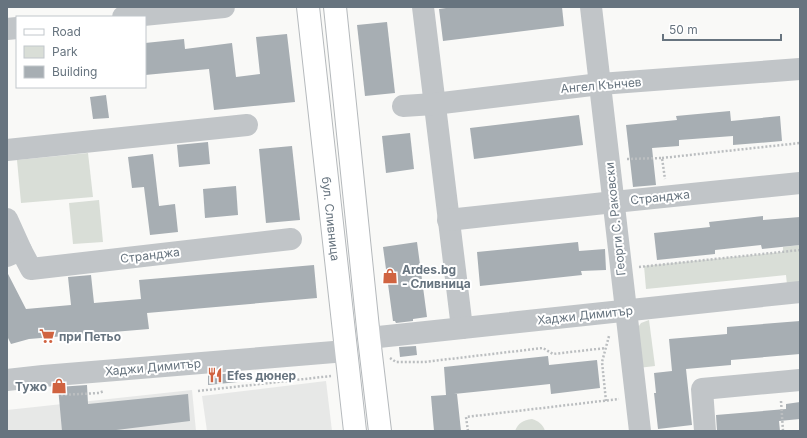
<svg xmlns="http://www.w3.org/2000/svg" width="807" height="438" viewBox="0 0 807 438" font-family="Inter,sans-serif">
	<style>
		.built { fill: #e7e8e7 }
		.green { fill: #d9ded7 }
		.building { fill: #a7aeb3 }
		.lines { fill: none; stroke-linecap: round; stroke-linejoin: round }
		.major-casing { stroke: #b5b9bc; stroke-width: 24 }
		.path { stroke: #bbbec0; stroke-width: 2.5; stroke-dasharray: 2 2; stroke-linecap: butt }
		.minor { stroke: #c1c5c8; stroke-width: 22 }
		.major { stroke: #fff; stroke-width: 22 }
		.labels { text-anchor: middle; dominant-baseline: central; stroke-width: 4; stroke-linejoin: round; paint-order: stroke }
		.street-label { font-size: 12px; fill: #67747f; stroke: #fff }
		.poi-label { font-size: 12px; font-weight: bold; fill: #67747f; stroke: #fff; text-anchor: start }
	</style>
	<rect width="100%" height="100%" fill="#f9f9f7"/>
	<g class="built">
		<path d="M326,381L332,431H207L202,396Z"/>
		<path d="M192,390L196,431H7V410Z"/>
	</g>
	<g class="green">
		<path d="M88,153L93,197L21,203L17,160Z"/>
		<path d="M99,200L103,242L73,244L69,203Z"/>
		<path d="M800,245V284L787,285L786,275L646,289L644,266L783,252V247Z"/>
		<path d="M649,320L655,366L638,368L634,333L641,323Z"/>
		<path d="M532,419C538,421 543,424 545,431H515C518,423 523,420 532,419Z"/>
	</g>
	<g class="building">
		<path d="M453,7H562L564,26L443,41L439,9Z"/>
		<path d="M387,22L395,93L365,96L357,25Z"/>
		<path d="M287,34L295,102L214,110L209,69L145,75V43L184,39L185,49L232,43L236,77L260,74L256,37Z"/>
		<path d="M106,95L109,118L93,119L90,97Z"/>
		<path d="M730,111L731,121L780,116L782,141L733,145V136L679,140V146L652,148L656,185L633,187L626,125L677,120L676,116Z"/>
		<path d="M579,115L583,145L474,159L470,128Z"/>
		<path d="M410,133L414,169L386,173L382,136Z"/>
		<path d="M208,142L210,164L179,167L177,145Z"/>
		<path d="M292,146L300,220L266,223L259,149Z"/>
		<path d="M153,154L159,206L175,204L178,232L150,235L144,187L132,188L128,157Z"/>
		<path d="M236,186L238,215L205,218L203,189Z"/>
		<path d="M763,216V220L800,217V245L762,249L761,245L715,250V254L657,260L654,233L710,227L709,222Z"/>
		<path d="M417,242L427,317L413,319V321L396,323L395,321H393L383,247Z"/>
		<path d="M578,242L579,251L605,249L606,270L581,271L582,275L480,286L477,252Z"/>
		<path d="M314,265L317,298L147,313L149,329L29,339L11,344L7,336V272L26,309L71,305L68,277L91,275L94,303L141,299L139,280Z"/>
		<path d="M800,321V354L731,360V365L686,369L692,425L658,429L654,393H656L654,373L672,371L669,339L727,334V327Z"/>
		<path d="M416,346L417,355L400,357L399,347Z"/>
		<path d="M548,356L549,365L597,360L600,388L551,394L550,384L454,394H457L461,431H434L431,396L446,395L444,367Z"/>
		<path d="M237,373L238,382L208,385V375Z"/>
		<path d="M87,385L88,404L188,394L190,421L108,431H62L58,387Z"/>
		<path d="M800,402V419L779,421L780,431H717L716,415L786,409V404Z"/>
	</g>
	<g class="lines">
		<defs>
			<g id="major">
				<path id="s1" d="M308,7L355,431"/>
				<path d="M335,7L369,338L380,431"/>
			</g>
		</defs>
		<use href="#major" class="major-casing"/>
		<g class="path">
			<path d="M662,158L800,143"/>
			<path d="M627,159L662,158L665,179"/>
			<path d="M639,267L800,250"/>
			<path d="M390,358L396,362H424L543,348L553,354L606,348"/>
			<path d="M198,391L331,376"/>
			<path d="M61,395L99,393L104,391"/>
			<path d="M606,401L602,362L609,336"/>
			<path d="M781,401L783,431"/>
			<path d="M468,431L466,417L619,399"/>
		</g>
		<g class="minor">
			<path d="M423,7L462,328"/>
			<path d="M591,7L640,431"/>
			<path d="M123,17L224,7"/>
			<path d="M7,29L17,28"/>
			<path d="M403,106L434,104L600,84L800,69"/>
			<path d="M7,150L247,125"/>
			<path d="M7,219L21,250"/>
			<path d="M448,220L614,202L800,183"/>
			<path d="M7,256L21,250L31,269L291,239"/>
			<path d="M369,338L800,292"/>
			<path d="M7,380L43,376L346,351"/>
			<path d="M705,431L702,389L800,380"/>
		</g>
		<use href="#major" class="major"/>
	</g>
	<defs>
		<symbol id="shop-bare" viewBox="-9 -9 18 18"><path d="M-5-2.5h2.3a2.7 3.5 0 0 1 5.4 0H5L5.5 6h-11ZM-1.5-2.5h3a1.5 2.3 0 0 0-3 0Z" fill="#d06340" stroke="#fff" stroke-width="2.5" paint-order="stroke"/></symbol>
		<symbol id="supermarket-bare" viewBox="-9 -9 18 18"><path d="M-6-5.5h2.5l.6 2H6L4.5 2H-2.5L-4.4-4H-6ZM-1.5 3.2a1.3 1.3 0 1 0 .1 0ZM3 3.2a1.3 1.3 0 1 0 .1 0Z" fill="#d06340" stroke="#fff" stroke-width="2.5" paint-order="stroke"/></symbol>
		<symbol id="restaurant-bare" viewBox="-9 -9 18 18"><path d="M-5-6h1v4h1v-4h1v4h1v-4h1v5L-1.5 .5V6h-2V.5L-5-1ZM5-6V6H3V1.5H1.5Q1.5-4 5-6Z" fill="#d06340" stroke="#fff" stroke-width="2.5" paint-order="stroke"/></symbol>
	</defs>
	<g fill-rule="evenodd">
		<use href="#shop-bare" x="379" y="265" width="22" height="22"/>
		<use href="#supermarket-bare" x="36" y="325" width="22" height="22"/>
		<use href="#restaurant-bare" x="204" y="364" width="22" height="22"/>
		<use href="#shop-bare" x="48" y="375" width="22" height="22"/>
	</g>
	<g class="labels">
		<g class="street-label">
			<text transform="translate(601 85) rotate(-5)">Ангел Кънчев</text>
			<text transform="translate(660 197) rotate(-6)">Странджа</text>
			<text stroke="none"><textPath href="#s1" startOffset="213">бул. Сливница</textPath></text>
			<text transform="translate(615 219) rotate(-96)">Георги С. Раковски</text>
			<text transform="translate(150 255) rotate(-7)">Странджа</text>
			<text transform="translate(585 315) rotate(-6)">Хаджи Димитър</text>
			<text transform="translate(153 367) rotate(-5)">Хаджи Димитър</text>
		</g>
		<g class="poi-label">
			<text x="402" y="269">Ardes.bg<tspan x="402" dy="14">- Сливница</tspan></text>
			<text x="59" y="336">при Петьо</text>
			<text x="227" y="375">Efes дюнер</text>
			<text x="47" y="386" text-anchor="end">Тужо</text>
		</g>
	</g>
	<rect width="807" height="438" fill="none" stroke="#67747f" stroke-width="16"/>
	<rect x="16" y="16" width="130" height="72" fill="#ffffff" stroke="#c2c7cc"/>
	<rect x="24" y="29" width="20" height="6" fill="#ffffff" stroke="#c2c7cc"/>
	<text x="52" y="36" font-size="12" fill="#67747f">Road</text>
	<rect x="24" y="46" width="20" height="12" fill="#d9ded7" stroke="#c2c7cc"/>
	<text x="52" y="56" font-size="12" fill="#67747f">Park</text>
	<rect x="24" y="66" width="20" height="12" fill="#a7aeb3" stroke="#c2c7cc"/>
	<text x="52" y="76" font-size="12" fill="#67747f">Building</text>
	<path d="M663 34v6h118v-6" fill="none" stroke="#67747f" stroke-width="2"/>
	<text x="669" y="34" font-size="12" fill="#67747f" stroke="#ffffff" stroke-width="3" paint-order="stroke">50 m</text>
</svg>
